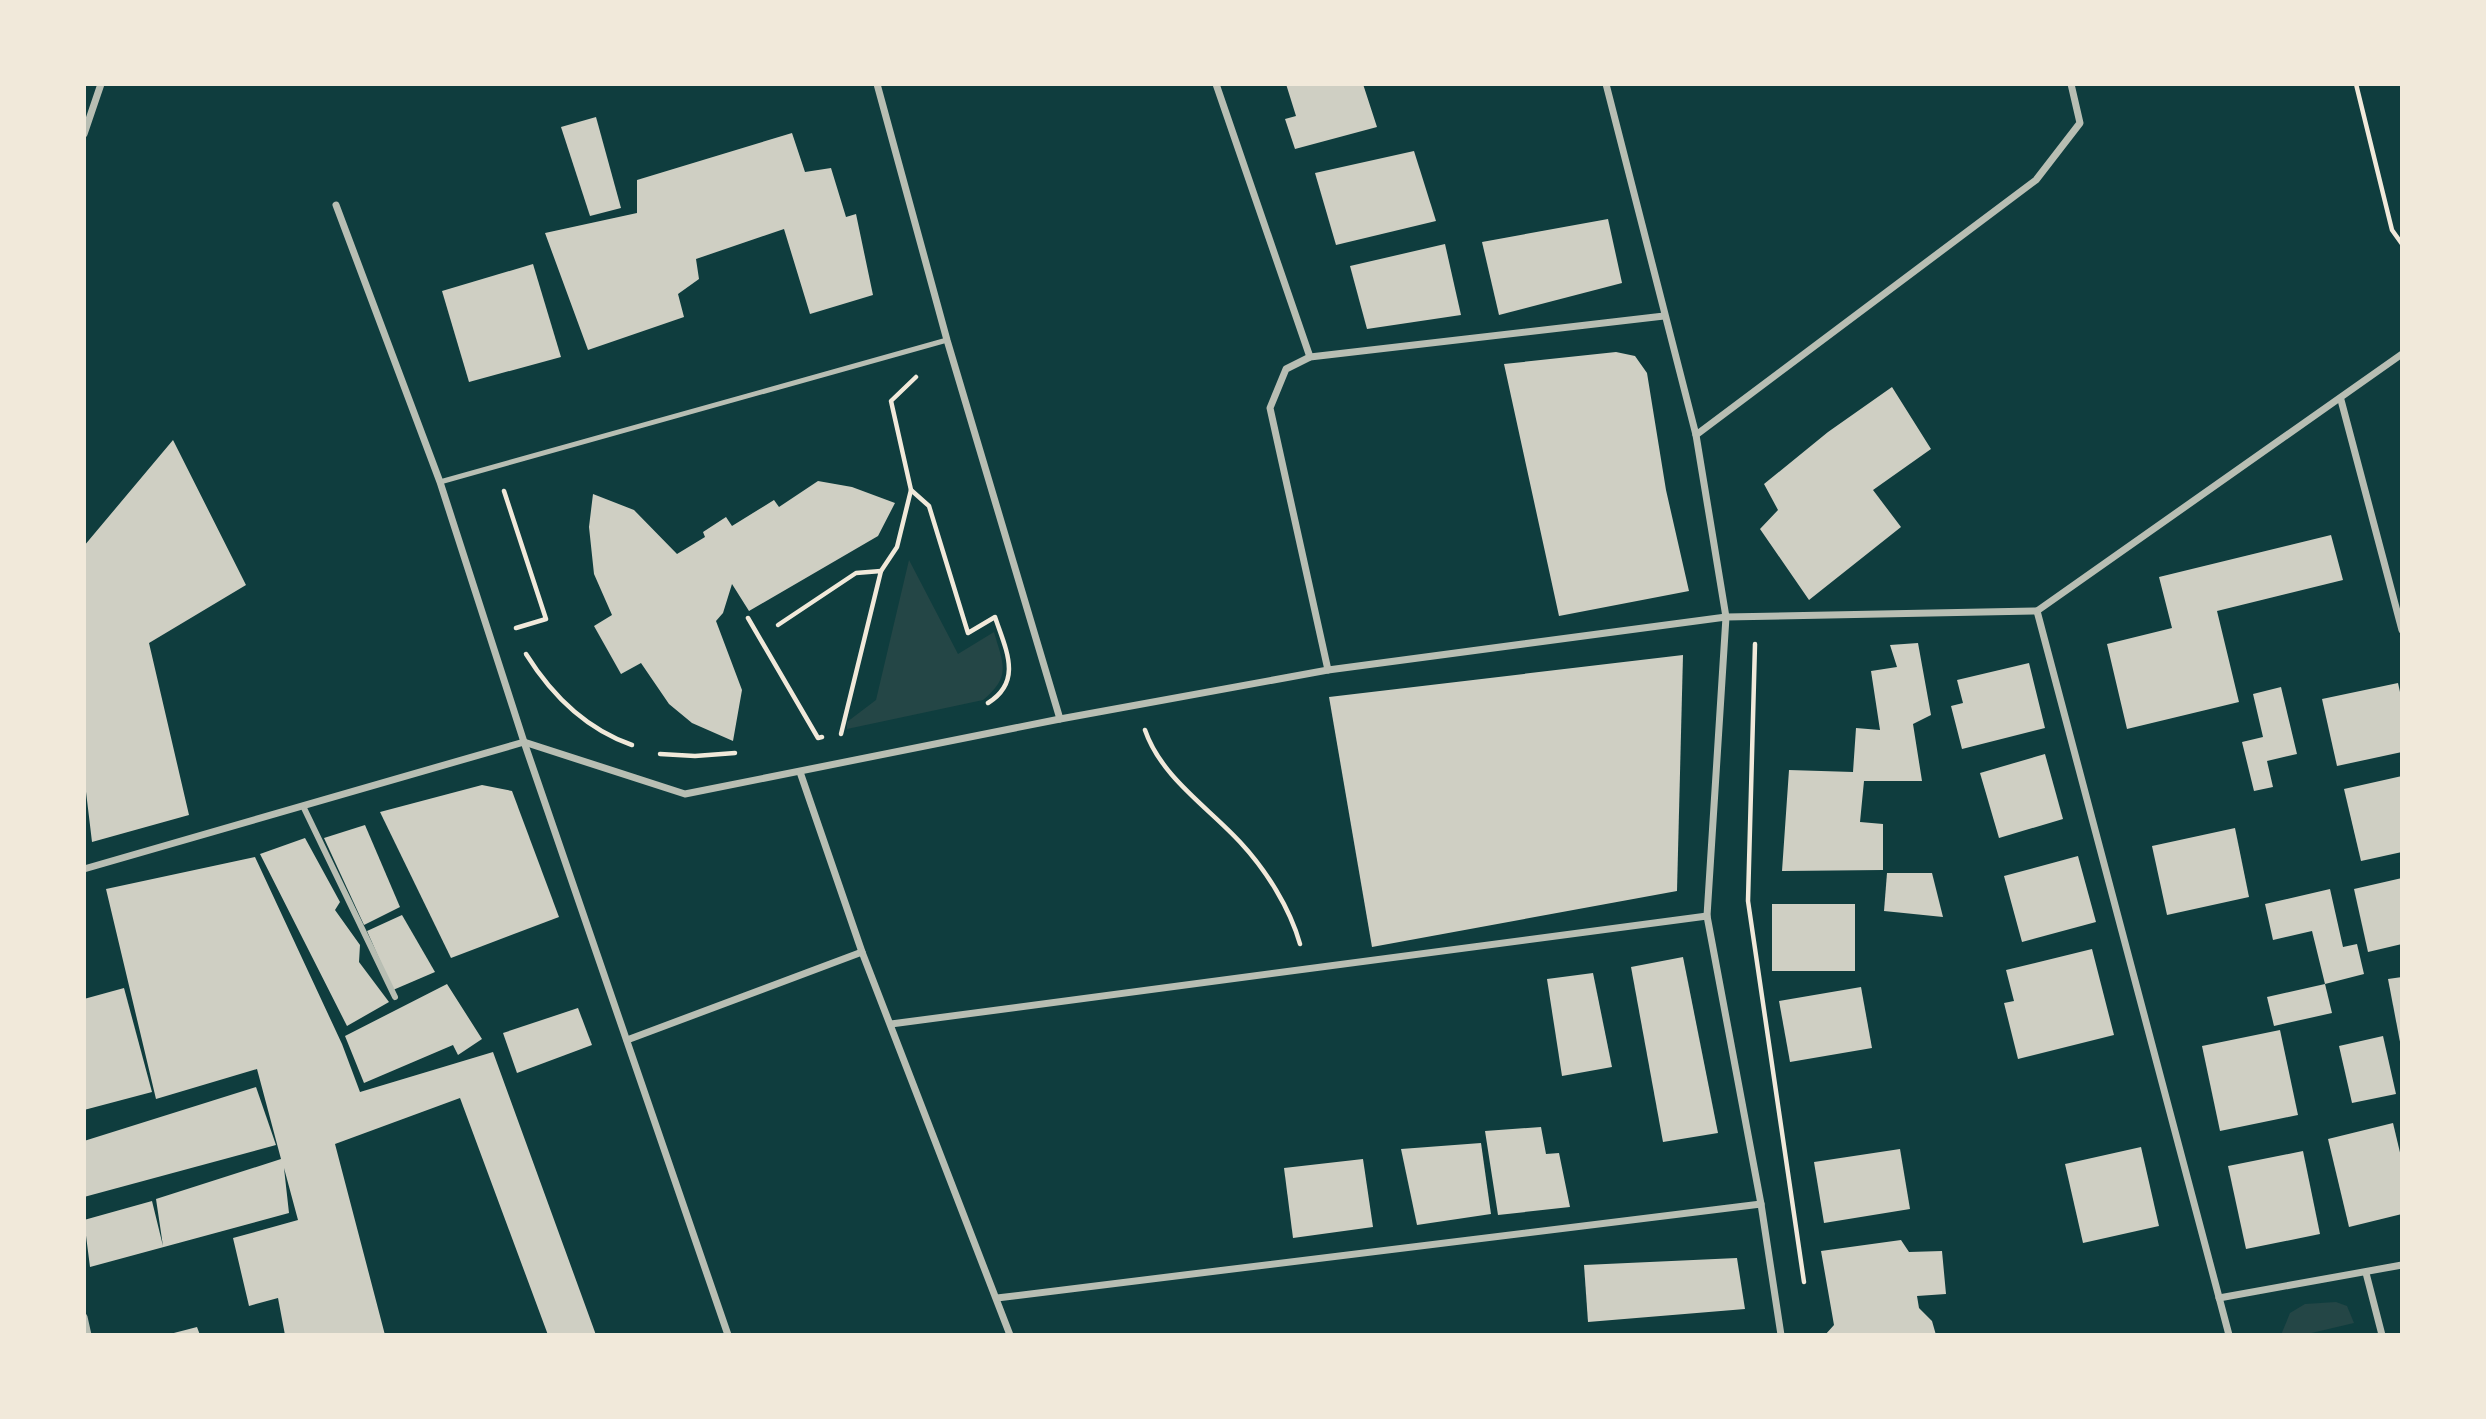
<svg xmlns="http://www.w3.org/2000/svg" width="2486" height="1419" viewBox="0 0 2486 1419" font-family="Bitter,serif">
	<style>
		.green { fill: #244646 }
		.building { fill: #cfcfc3 }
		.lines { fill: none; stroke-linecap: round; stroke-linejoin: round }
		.path { stroke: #f1e9da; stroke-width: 4.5 }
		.service { stroke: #b8beb3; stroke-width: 5 }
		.pedestrian { stroke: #b8beb3; stroke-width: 6 }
		.minor { stroke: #b8beb3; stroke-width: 7 }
	</style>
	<rect width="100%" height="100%" fill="#0f3d3e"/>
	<g class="green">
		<path d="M909,560L958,654L994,632C1003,664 1012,676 983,700L847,729V722L876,700Z"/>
		<path d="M2336,1302L2347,1306L2354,1323L2303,1335H2281L2290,1313L2305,1304Z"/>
	</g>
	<g class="building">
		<path d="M1286,84H1363L1377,127L1295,149L1285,119L1296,116Z"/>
		<path d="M596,117L621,208L590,216L561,127Z"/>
		<path d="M792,133L805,172L831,168L846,217L856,214L873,295L810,314L784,229L696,259L699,279L678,294L684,317L588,350L545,233L637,213V180Z"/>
		<path d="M1414,151L1436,221L1336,245L1315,173Z"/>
		<path d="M1608,219L1622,283L1499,315L1482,242Z"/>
		<path d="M1445,244L1461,315L1367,329L1350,266Z"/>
		<path d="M533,264L561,357L469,382L442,291Z"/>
		<path d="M1616,352L1635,356L1647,373L1666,490L1689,591L1559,616L1504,364Z"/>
		<path d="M1892,387L1931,449L1873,490L1901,527L1809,600L1760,529L1778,510L1764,484L1828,432Z"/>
		<path d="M173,440L246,585L149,643L189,815L92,842L84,775V546Z"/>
		<path d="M818,481L852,487L895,503L878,536L749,611L732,584L723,613L716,621L742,690L733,741L692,723L669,704L641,663L621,674L594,626L612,615L594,574L589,527L593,494L634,510L677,554L705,537L703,532L726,517L732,526L774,500L779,507Z"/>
		<path d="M2331,535L2343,580L2217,611L2239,702L2127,729L2107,644L2172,628L2159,577Z"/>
		<path d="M1918,643L1931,715L1913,724L1922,781H1864L1860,822L1883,824V870L1782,871L1789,770L1853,772L1856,728L1880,730L1871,671L1897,667L1890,645Z"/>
		<path d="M1683,655L1677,891L1372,947L1329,697Z"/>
		<path d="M2029,663L2045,728L1962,749L1951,706L1963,703L1957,680Z"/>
		<path d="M2398,683L2402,701V752L2337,766L2322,699Z"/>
		<path d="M2281,687L2297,754L2267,761L2273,787L2254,791L2242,742L2263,737L2253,694Z"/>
		<path d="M2045,754L2063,819L1999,838L1980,773Z"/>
		<path d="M2402,776V852L2361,861L2344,789Z"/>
		<path d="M482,785L512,791L559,917L451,958L380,812Z"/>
		<path d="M365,825L400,907L364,925L324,838Z"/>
		<path d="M2235,828L2249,897L2167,915L2152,846Z"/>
		<path d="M305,838L340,902L335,910L360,945L359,962L389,1002L347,1026L260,854Z"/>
		<path d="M2078,856L2096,922L2022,942L2004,876Z"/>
		<path d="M255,857L342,1044L360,1092L493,1052L596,1335H548L460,1098L335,1144L385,1335H285L278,1298L249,1306L233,1238L298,1220L284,1168L289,1213L90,1267L84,1220L152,1201L163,1246L156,1199L281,1159L257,1069L156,1099L106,889Z"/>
		<path d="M1887,873H1932L1943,917L1884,911Z"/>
		<path d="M2402,878V944L2368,952L2354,889Z"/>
		<path d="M2330,889L2343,947L2357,944L2364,974L2325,984L2312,931L2273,940L2265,904Z"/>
		<rect x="1772" y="904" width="83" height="67"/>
		<path d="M402,915L435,972L393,990L367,931Z"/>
		<path d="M2092,949L2114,1035L2018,1059L2004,1003L2014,1001L2006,970Z"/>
		<path d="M1683,957L1718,1133L1663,1142L1631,967Z"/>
		<path d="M1593,973L1612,1067L1562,1076L1547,979Z"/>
		<path d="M2402,977V1047H2401L2388,979Z"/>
		<path d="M447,984L482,1039L458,1055L453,1045L364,1083L345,1036Z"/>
		<path d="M2325,984L2332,1013L2274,1026L2267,997Z"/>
		<path d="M1861,987L1872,1048L1790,1062L1779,1001Z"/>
		<path d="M124,988L152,1092L84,1110V999Z"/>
		<path d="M578,1008L592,1045L517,1073L503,1033Z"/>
		<path d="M2280,1030L2298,1115L2220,1131L2202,1046Z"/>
		<path d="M2383,1036L2396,1094L2352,1103L2339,1046Z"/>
		<path d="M256,1087L276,1145L84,1197V1141Z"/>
		<path d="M2393,1123L2402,1161V1214L2349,1227L2328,1139Z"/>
		<path d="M1541,1127L1546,1154L1559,1153L1570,1207L1498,1215L1485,1131Z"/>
		<path d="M1481,1143L1491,1214L1417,1225L1401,1149Z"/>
		<path d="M2141,1147L2159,1226L2083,1243L2065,1164Z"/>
		<path d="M1900,1149L1910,1209L1824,1223L1814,1162Z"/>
		<path d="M2303,1151L2320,1234L2246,1249L2228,1166Z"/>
		<path d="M1363,1159L1373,1227L1293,1238L1284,1168Z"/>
		<path d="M1901,1240L1909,1252L1942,1251L1946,1294L1917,1296L1919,1308L1932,1321L1936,1335H1825L1834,1325L1821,1251Z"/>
		<path d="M1737,1258L1745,1309L1588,1322L1584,1265Z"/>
		<path d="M197,1327L200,1335H170V1334Z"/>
	</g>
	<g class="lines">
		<g class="path">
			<path d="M2356,84L2392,230L2402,244"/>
			<path d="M916,377L891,401L911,490L929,506L968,633L995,617C1006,650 1023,681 988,703"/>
			<path d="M504,491L546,619L516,628"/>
			<path d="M881,571L897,547L911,490"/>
			<path d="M748,618L818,738L822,737"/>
			<path d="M778,625L856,573L881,571L841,734"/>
			<path d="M1755,644L1748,901L1804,1282"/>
			<path d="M526,654C551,694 586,729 632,745"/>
			<path d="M1145,730C1161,777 1208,807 1240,842C1266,870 1290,908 1300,944"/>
			<path d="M660,754L695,756L735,753"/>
		</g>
		<path class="service" d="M440,482L947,340"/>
		<path class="pedestrian" d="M303,806L395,997"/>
		<g class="minor">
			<path d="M877,84L947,340L1060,719"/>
			<path d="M1216,84L1310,357"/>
			<path d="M1606,84L1696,435L1726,617L1707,916L1761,1204L1781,1335"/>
			<path d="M84,134L101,84"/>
			<path d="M336,205L440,482L524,742L728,1335"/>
			<path d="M2341,400L2402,630"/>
			<path d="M1696,435L2036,180L2080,123L2071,84"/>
			<path d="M2037,611L2229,1335"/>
			<path d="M1328,670L1270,408L1286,369L1310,357L1664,316"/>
			<path d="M524,742L685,794L1060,719L1328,670L1726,617L2037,611L2402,354"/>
			<path d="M800,772L862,952L1010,1335"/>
			<path d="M84,869L524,742"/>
			<path d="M891,1024L1707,916"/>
			<path d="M627,1040L862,952"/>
			<path d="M2366,1273L2382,1335"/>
			<path d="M997,1298L1761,1204"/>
			<path d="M2219,1298L2402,1265"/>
			<path d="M84,1317L88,1335"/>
		</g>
	</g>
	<rect width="2486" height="1419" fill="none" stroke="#f1e9da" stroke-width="172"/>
</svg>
